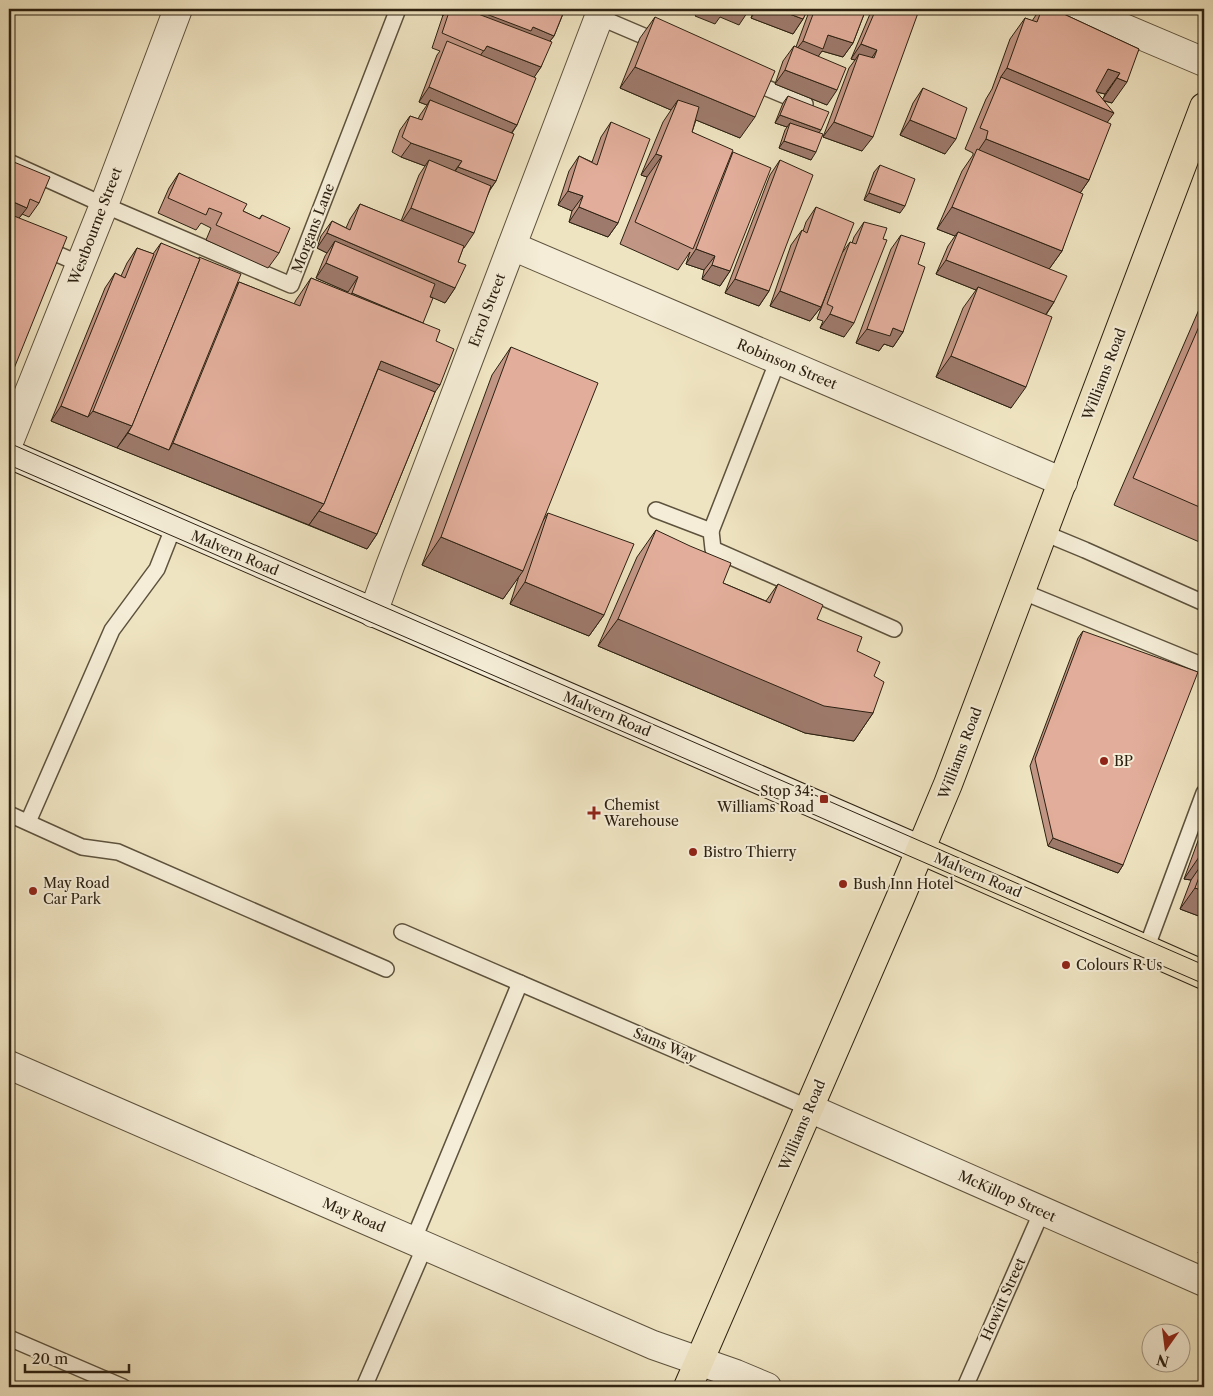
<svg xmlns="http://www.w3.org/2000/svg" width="1213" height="1396" viewBox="0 0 1213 1396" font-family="'Libre Caslon Text',serif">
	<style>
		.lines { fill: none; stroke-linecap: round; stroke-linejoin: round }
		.service-casing { stroke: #5d523d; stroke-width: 18 }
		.minor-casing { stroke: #5d523d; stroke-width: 30 }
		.secondary-casing { stroke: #2c2111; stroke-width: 30 }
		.primary-casing { stroke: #2c2111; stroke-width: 30 }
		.service { stroke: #f5edd7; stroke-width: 15 }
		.minor { stroke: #f5edd7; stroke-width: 28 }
		.secondary { stroke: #f5edd7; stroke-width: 28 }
		.primary { stroke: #efe4c1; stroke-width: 28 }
		.tram { stroke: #2c2111; stroke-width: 1 }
		.wall { fill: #c29685; stroke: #2c2111; fill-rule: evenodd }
		.shaded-wall { fill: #9e7a6c; stroke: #2c2111 }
		.building { fill: #e2ae9b; stroke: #2c2111 }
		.poi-dot { fill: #8f2418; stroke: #f5edd7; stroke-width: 2 }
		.labels { text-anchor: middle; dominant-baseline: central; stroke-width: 4; stroke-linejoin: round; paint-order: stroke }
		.street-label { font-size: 14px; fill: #2c2111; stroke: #f5edd7 }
		.poi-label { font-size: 14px; fill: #2c2111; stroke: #f5edd7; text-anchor: start }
	</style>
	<rect width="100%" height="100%" fill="#efe4c1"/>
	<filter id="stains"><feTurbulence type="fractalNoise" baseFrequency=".004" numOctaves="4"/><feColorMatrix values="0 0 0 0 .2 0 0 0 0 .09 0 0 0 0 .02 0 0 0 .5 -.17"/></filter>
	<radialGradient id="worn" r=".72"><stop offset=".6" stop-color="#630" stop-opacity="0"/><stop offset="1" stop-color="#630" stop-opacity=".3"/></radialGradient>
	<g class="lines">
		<defs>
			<g id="service">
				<path d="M599,17L660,43"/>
				<path d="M750,81L805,104"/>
				<path d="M9,162L104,205L291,285L398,9"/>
				<path d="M9,233L80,264"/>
				<path d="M656,510L711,531L713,549L894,629"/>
				<path d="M711,531L778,360"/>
				<path d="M1044,533L1085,550L1204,603"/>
				<path d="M1021,591L1204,666"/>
				<path d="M9,814L82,847L118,852L386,969"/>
				<path d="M28,822L112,630L157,569L174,526"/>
				<path d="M402,932L809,1108"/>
				<path d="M1146,949L1204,793"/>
				<path d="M413,1241L520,983"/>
				<path d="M9,1338L123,1387"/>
				<path d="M364,1387L425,1246"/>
				<path d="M965,1387L1042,1211"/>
			</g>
			<g id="minor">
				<path d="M1079,9L1204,62"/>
				<path d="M512,246L1063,482"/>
				<path d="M9,442L104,205L178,9"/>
				<path d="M373,613L390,566L602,9"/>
				<path d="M9,1065L653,1345L736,1374L767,1387"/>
				<path d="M809,1108L1204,1282"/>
			</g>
			<path id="secondary" d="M9,454L921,850"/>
			<g id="primary">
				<path d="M921,850L1204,975"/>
				<path d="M688,1387L901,896L948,784L1204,107"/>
			</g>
		</defs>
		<use href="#service" class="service-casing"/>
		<use href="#minor" class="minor-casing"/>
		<use href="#secondary" class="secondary-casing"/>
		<use href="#primary" class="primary-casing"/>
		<use href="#service" class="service"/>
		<use href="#minor" class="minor"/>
		<use href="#secondary" class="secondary"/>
		<use href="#primary" class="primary"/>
		<g class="tram">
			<path d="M9,443L1204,965"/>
			<path d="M9,465L1204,984"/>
		</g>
	</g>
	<g class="wall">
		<path d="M445,9H565L554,36L550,41L541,67L534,77L517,125L512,133L496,181L490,190L463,248L458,262L455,288L445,303L430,296L422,323L436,341L435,392L377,534L367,549L51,421L105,288L115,273L121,276L127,263L137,248L153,254L161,243L234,289L239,282L294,304L296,300L311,278L347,293L348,292L316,278L325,256L327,253L317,248L321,236L332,221L346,228L350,219L360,204L401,221L419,175L425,166L401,157L392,152L400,130L410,116L418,119L420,115L427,105L419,102L437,55L440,51L432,48Z"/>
		<path d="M754,9H808L803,19L793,34L751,18Z"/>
		<path d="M810,9H866L853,43L843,57L822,51L818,56L827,105L775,84L783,61L794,46L796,47Z"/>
		<path d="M874,9H906L862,151L823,137L849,68L855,60L851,59L870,14Z"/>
		<path d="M1040,9H1053L1139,49L1112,103L1104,101L1107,122L1089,180L1080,193L1062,251L1049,269L1054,302L1046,315L1011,408L936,377L963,308L976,290L936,274L948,246L955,236L937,229L962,171L973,155V153L965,149L986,99L992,89L1010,39L1025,18L1032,21ZM1096,92L1105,94L1103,99Z"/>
		<path d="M655,17L740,138L696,120L692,132L732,152L730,271L720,286L702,279L704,270L686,264L690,252L678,270L620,244L647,177L641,175L663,122L671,110L620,88L640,38Z"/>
		<path d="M923,88L945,154L900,135L913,103Z"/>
		<path d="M788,96L821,130L819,132L811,160L779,148L785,130L787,127L775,123L783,103Z"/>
		<path d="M611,122L618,223L608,237L569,222L572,211L558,205L569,171L579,156L592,162L601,137Z"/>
		<path d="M9,160L39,203L29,217L22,214L19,218Z"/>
		<path d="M780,160L769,291L759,306L725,293L770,175Z"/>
		<path d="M880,165L900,213L864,200L874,172Z"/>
		<path d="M179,173L243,211L259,219L262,215L279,253L268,268L206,240L211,228L201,223L196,230L158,213L169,188Z"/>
		<path d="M816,207L842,253L850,242L852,243L854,237L864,222L844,337L820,328L823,321L817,319L830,284L821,307L810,321L770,306L791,245L802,230L803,231L806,222Z"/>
		<path d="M901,235L918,264L903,332L893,347L884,344L879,351L856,343L891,249Z"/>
		<path d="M1204,298V544L1114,505Z"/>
		<path d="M511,347L542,522L548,513L604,615L589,636L510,604L519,576L503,599L422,565L492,375Z"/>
		<path d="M656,530L723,583L766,601L778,584L817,619L857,651L874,676L873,713L854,741L805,733L598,646L637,557Z"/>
		<path d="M1083,631L1123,865L1118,873L1048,846L1030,766L1078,638Z"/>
		<path d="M1204,830V918L1180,909L1191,880L1184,879L1199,838Z"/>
		<path d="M1204,1238V1255L1198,1253Z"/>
	</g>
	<g class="shaded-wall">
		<path d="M447,9H448L443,16H442Z"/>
		<path d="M450,9H473L533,27L554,36L543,50Z"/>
		<path d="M700,9H746L749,10L739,25L720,17L715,24L695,16Z"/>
		<path d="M757,9H776L803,19L793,34L751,18Z"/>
		<path d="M828,35L853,43L843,57L822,51L813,64L792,55L803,41Z"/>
		<path d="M861,44L877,50L867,65L859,54L855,60L851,59Z"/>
		<path d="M487,46L541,67L531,82L477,60Z"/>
		<path d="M635,67L755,117L740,138L674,111L678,100L671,110L620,88Z"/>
		<path d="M1007,68L1114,113L1099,134L1000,78Z"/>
		<path d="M1108,69L1120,73L1105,94L1093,91Z"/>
		<path d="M785,70L837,90L827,105L775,84Z"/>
		<path d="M1117,78L1127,82L1112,103L1102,100Z"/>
		<path d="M429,87L517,125L507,139L430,100L427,105L419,102Z"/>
		<path d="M780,115L821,130L816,137L790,123L787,127L775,123Z"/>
		<path d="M910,120L956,139L945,154L900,135Z"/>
		<path d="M834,122L873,137L862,151L823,137Z"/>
		<path d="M986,139L1089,180L1074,202L974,157Z"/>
		<path d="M784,141L816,152L811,160L779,148Z"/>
		<path d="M411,143L462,161L451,176L429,160L425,166L401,157Z"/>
		<path d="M656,154L662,156L647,177L641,175Z"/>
		<path d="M458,167L496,181L486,195L448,182Z"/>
		<path d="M568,191L583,196L572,211L558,205Z"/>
		<path d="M869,193L905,206L900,213L864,200Z"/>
		<path d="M9,200L27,208L16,222L9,219Z"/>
		<path d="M579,207L618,223L608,237L569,222Z"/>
		<path d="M952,207L1062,251L1047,272L958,232L955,236L937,229Z"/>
		<path d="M411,208L474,233L464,248L401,223Z"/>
		<path d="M327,233L455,288L445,303L330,254L335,241L327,253L317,248Z"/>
		<path d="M696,249L715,256L704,270L686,264Z"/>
		<path d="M946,260L1054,302L1044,317L978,287L976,290L936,274Z"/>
		<path d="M326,263L358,277L348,292L316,278Z"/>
		<path d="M712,265L730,271L720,286L702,279Z"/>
		<path d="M735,279L769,291L759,306L725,293Z"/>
		<path d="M780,291L821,307L810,321L770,306Z"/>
		<path d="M352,293L423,323L413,337L341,308Z"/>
		<path d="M830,314L854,323L844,337L820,328Z"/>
		<path d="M893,328L903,332L893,347L884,344L879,351L856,343L867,329Z"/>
		<path d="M951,356L1026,387L1011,408L936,377Z"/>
		<path d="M381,361L440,385L425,406L370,384Z"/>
		<path d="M9,369L13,371L9,377Z"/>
		<path d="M61,406L88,417L93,411L132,426L117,448L51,421Z"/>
		<path d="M128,433L169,450L173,443L324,504L309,525L117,448Z"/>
		<path d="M319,511L377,534L367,549L309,525Z"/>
		<path d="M441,537L523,571L503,599L422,565Z"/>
		<path d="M525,582L604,615L589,636L510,604Z"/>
		<path d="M618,619L873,713L854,741L805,733L598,646Z"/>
		<path d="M1053,838L1123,865L1118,873L1048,846Z"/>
		<path d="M1199,857L1204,858V861L1191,880L1184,879Z"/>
		<path d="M1195,888L1204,891V918L1180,909Z"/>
	</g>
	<g class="building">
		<path d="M450,9H465L552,42L541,67L487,46L484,51L442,33Z"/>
		<path d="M473,9H559L564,11L554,36L533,27L531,31Z"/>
		<path d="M776,9H808L803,19Z"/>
		<path d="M815,9H866L853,43L828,35L823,49L803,41Z"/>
		<path d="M876,9H906L918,13L873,137L834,122L859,54L874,58L877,50L861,44Z"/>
		<path d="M1042,9H1053L1139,49L1127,82L1117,78L1120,73L1108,69L1096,91L1114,113L1007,68L1025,18L1037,22Z"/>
		<path d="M655,17L775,71L755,117L635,67Z"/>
		<path d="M447,41L536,78L517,125L429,87Z"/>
		<path d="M794,46L846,68L837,90L785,70Z"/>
		<path d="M1001,77L1111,124L1089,180L986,139L988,131L980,128Z"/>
		<path d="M923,88L967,108L956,139L910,120Z"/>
		<path d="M788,96L829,112L821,130L780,115Z"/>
		<path d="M430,100L514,134L496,181L458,167L462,161L411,143L402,137L410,116L422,120Z"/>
		<path d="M678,100L699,107L692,132L733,150L693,249L635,222L662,156L656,154Z"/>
		<path d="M611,122L650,139L618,223L579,207L583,196L568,191L579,156L597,165Z"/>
		<path d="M790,123L823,134L816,152L784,141Z"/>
		<path d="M977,149L1083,194L1062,251L952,207Z"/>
		<path d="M733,152L771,168L730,271L712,265L715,256L696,249Z"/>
		<path d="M9,160L50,177L39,203L30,199L27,208L9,200Z"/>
		<path d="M429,160L491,186L474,233L411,208Z"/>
		<path d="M780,160L813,175L769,291L735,279Z"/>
		<path d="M880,165L915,179L905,206L869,193Z"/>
		<path d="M179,173L247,204L243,211L260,219L262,215L290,228L279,253L216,225L222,213L209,208L206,215L168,198Z"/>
		<path d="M360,204L464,246L458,262L466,265L455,288L327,233L332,221L350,230Z"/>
		<path d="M816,207L854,223L821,307L780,291L802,230L807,233Z"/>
		<path d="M9,214L67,237L13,371L9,369Z"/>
		<path d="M864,222L887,228L883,239L887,240L854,323L830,314L833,307L827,304L850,242L856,244Z"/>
		<path d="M958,232L1067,276L1054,302L946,260Z"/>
		<path d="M901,235L925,243L918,264L925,267L903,332L893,328L890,336L867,329Z"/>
		<path d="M335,241L435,284L430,297L433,298L423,323L352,293L358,277L326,263Z"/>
		<path d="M161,243L200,259L132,426L93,411Z"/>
		<path d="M137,248L154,254L88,417L61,406L115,273L125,278Z"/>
		<path d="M199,257L241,274L169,450L128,433L132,426L200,259H199Z"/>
		<path d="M311,278L440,330L436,341L454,349L440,385L381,361L324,504L173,443L239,282L300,306Z"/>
		<path d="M978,287L1052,317L1026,387L951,356Z"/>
		<path d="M1204,315V509L1133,478Z"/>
		<path d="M511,347L598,383L523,571L441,537Z"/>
		<path d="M378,369L435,392L377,534L319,511L324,504Z"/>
		<path d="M548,513L634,544L604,615L525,582Z"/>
		<path d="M656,530L690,546L731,563L723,583L770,603L778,584L823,605L817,619L862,637L857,651L880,662L874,676L884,682L873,713L824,706L618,619Z"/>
		<path d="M1083,631L1198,672L1123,865L1053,838L1035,759Z"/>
		<path d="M1204,844V858L1199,857Z"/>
		<path d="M1204,864V891L1195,888Z"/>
	</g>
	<g class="poi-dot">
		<circle cx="1104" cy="761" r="5"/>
		<rect x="819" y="794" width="10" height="10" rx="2.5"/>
		<path d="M591.5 805.5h5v5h5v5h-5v5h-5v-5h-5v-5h5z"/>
		<circle cx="693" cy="852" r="5"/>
		<circle cx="843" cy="884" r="5"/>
		<circle cx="33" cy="891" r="5"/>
		<circle cx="1066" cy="965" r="5"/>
	</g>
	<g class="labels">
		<g class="street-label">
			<text transform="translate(95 226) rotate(-69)">Westbourne Street</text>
			<text transform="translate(313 228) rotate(-69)">Morgans Lane</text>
			<text transform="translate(487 310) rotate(-69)">Errol Street</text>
			<text transform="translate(787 364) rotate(23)">Robinson Street</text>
			<text transform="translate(1104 374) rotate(-69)">Williams Road</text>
			<text transform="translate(235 553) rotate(23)">Malvern Road</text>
			<text transform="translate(607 714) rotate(23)">Malvern Road</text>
			<text transform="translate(960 753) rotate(-69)">Williams Road</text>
			<text transform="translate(978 875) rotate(23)">Malvern Road</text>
			<text transform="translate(665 1045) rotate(23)">Sams Way</text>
			<text transform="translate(802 1125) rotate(-67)">Williams Road</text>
			<text transform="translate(1007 1196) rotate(24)">McKillop Street</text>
			<text transform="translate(354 1215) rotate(23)">May Road</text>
			<text transform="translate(1003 1299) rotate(-66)">Howitt Street</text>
		</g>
		<g class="poi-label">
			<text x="1114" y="761">BP</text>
			<text x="814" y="791" text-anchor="end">Stop 34:<tspan x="814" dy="16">Williams Road</tspan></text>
			<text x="604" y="805">Chemist<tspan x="604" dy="16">Warehouse</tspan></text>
			<text x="703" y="852">Bistro Thierry</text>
			<text x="43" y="883">May Road<tspan x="43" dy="16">Car Park</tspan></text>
			<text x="853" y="884">Bush Inn Hotel</text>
			<text x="1076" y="965">Colours R Us</text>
		</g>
	</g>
	<rect width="1213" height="1396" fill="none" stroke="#efe4c1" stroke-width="30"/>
	<rect x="10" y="10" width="1193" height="1376" fill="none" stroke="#2c2111" stroke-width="2.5"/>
	<rect x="15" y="15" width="1183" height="1366" fill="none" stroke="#2c2111"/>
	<g transform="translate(1166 1348) rotate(194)"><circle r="24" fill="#f5edd7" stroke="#a59b88"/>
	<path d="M0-4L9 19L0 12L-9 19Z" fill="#8f2418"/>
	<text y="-8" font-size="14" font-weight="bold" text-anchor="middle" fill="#2c2111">N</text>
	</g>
	<path d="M25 1364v8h104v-8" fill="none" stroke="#2c2111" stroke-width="2.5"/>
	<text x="32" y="1364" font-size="15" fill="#2c2111" stroke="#f5edd7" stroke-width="4" paint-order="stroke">20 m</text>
	<rect width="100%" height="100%" filter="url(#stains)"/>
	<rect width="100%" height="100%" fill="url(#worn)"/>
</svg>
